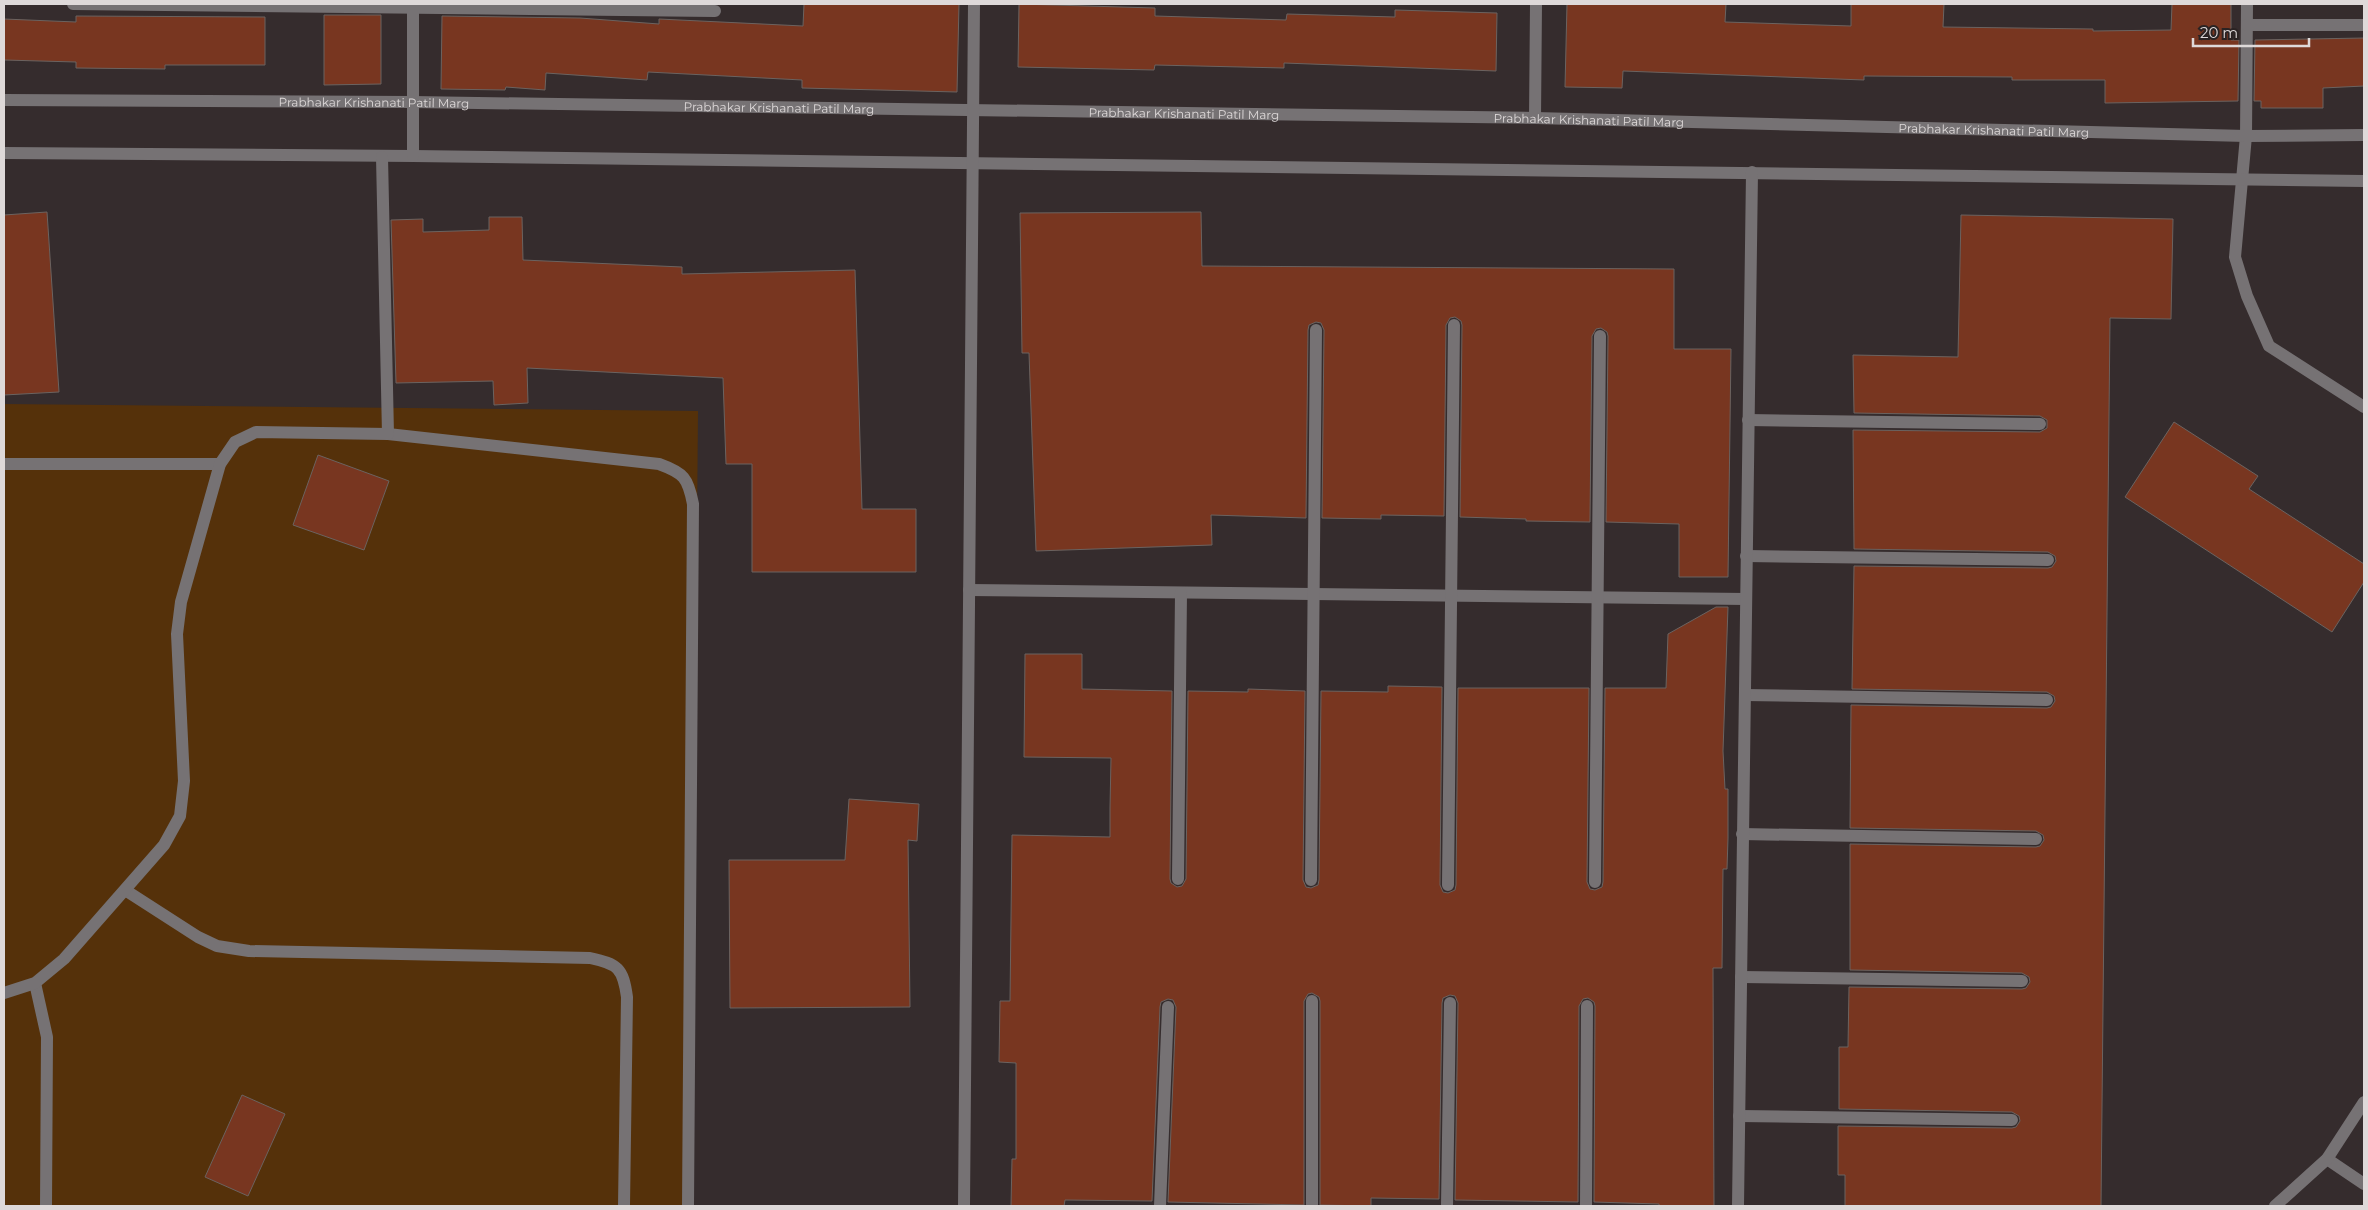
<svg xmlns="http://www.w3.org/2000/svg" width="2368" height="1210" viewBox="0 0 2368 1210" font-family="Montserrat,sans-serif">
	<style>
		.green { fill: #55310a }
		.building { fill: #783620; stroke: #6b6360 }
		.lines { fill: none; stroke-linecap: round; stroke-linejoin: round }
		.minor { stroke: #767274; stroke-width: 12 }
		.labels { text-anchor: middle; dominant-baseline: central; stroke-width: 5; stroke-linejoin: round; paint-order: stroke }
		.street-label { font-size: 12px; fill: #ded9d9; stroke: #2a2323 }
	</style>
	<rect width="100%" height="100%" fill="#352c2d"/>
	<path class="green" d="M4,404L698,411L691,1206H4Z"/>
	<g class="building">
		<path d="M804,4H959L957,92L802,88V80L648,72L647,80L546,73L545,90L506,87L505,90L441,89L442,16L580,18L659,24V19L803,26Z"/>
		<path d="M1019,4L1155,8V16L1286,20L1287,14L1395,17V10L1497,13L1496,71L1284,63V68L1155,65L1154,70L1018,67Z"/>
		<path d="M1567,4H1726L1725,22L1851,26V4H1944L1943,27L2093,29V31L2171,30L2172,4H2231V40H2239L2238,101L2105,103V80H2012V77L1864,76V80L1623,71L1622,88L1565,87Z"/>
		<path d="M324,15H381V84L324,85Z"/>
		<path d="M76,16L265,17V65H165V69L76,68V62L4,60V19L76,22Z"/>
		<path d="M2364,38V86L2323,88V108H2261V101H2254L2255,40Z"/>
		<path d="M47,212L59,392L4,395V215Z"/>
		<path d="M1201,212L1202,266L1674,269V349H1731L1728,577H1679V524L1606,522L1608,336L1607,332L1601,328L1596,329L1592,336L1590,522L1526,521V519L1460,517L1462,325L1461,321L1455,317L1450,318L1446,325L1444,516L1381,515V519L1322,518L1324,330L1321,323L1316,322L1309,325L1308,330L1306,518L1211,515L1212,545L1036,551L1029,353H1022L1020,213Z"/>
		<path d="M1961,215L2173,219L2171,319L2110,318L2101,1206H1845V1175H1838V1126L2012,1128L2016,1127L2020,1121L2019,1116L2012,1112L1839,1109V1047H1848L1849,987L2022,989L2026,988L2030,982L2029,977L2022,973L1850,970V844L2036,847L2040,846L2044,840L2043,835L2036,831L1850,828L1851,705L2047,708L2051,707L2055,701L2054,696L2047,692L1852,689L1854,566L2048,568L2052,567L2056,561L2055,556L2048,552L1854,549L1853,430L2040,432L2047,428V420L2040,416L1854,413L1853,355L1958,357Z"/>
		<path d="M489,217H522L523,260L682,267V274L855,270L862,509H916V572H752V464H726L723,378L527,368L528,403L494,405L493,381L396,383L391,220L423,219V232L489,230Z"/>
		<path d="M2174,422L2258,476L2249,489L2364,564V582L2332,632L2125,497Z"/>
		<path d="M318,455L389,481L364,550L293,525Z"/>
		<path d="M1716,607H1728L1723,751L1725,789H1728V838L1727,869H1723L1722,968H1713L1714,1206H1659V1204L1594,1202L1595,1006L1594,1002L1588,998L1583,999L1579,1006L1578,1202L1455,1200L1458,1003L1455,996L1450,995L1443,998L1442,1003L1439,1199L1371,1198V1206L1320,1205V1001L1319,997L1312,993L1308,994L1304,1001V1205L1168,1202L1176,1007L1173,1000L1168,999L1161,1002L1160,1007L1152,1201L1065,1200L1064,1206H1011L1012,1159H1016V1063L999,1062L1000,1001H1010L1012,835L1110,837V808L1111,758L1024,757L1025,654H1082V689L1172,691L1170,879L1171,883L1177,887L1182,886L1186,879L1188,691L1248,692V689L1305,691L1303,880L1306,887L1311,888L1318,885L1319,880L1321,691L1388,692V686L1442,687L1440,885L1443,892L1448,893L1455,890L1456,885L1458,688H1589L1587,882L1590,889L1595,890L1602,887L1603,882L1605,688H1666L1668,634Z"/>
		<path d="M849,799L919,804L917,841L908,840L910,1007L730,1008L729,860H845Z"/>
		<path d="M242,1095L285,1114L248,1196L205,1177Z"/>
	</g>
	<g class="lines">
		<g class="minor">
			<path d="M73,4L715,11"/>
			<path d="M2247,4L2246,136L2235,257L2247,296L2269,346L2364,407"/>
			<path d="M2247,25H2364"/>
			<path id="s1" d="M4,100L413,102L1535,118L2246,136L2364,135"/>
			<path d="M1535,118L1536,4"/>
			<path d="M4,153L413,156L2364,181"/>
			<path d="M413,156V4"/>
			<path d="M1748,420L2040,424"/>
			<path d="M388,434L659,464C684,473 688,478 693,504L688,1206"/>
			<path d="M4,464H220"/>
			<path d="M1746,556L2048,560"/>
			<path d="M969,590L1746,599"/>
			<path d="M1745,695L2047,700"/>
			<path d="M1742,834L2036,839"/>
			<path d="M1178,879L1181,593"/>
			<path d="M1311,880L1316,330"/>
			<path d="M1595,882L1600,336"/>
			<path d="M1448,885L1454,325"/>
			<path d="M125,890L198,937L217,946L249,951L590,958C618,964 623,968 627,997L624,1206"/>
			<path d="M1741,977L2022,981"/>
			<path d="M35,983L47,1037L46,1206"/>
			<path d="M4,993L35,983L64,959L164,845L180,816L184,781L177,634L181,602L220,464L235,442L256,432L388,434L382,157"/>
			<path d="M1739,1116L2012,1120"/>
			<path d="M2327,1159L2364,1184"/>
			<path d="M964,1206L974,4"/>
			<path d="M1160,1206L1168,1007"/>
			<path d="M1312,1206V1001"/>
			<path d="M1447,1206L1450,1003"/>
			<path d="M1586,1206L1587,1006"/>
			<path d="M1738,1206L1752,172"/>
			<path d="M2275,1206L2327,1159L2364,1102"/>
		</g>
	</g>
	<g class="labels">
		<g class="street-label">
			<text stroke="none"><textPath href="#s1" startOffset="370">Prabhakar Krishanati Patil Marg</textPath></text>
			<text stroke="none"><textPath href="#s1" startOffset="775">Prabhakar Krishanati Patil Marg</textPath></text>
			<text stroke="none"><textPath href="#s1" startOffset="1180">Prabhakar Krishanati Patil Marg</textPath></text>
			<text stroke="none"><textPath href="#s1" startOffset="1585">Prabhakar Krishanati Patil Marg</textPath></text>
			<text stroke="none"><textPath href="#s1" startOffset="1990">Prabhakar Krishanati Patil Marg</textPath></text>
		</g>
	</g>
	<rect width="2368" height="1210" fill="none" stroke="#ded9d9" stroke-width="10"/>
	<path d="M2193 38v8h116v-8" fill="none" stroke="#ded9d9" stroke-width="2.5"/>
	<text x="2200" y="38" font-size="15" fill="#ded9d9" stroke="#2a2323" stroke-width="4" paint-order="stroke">20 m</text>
</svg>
